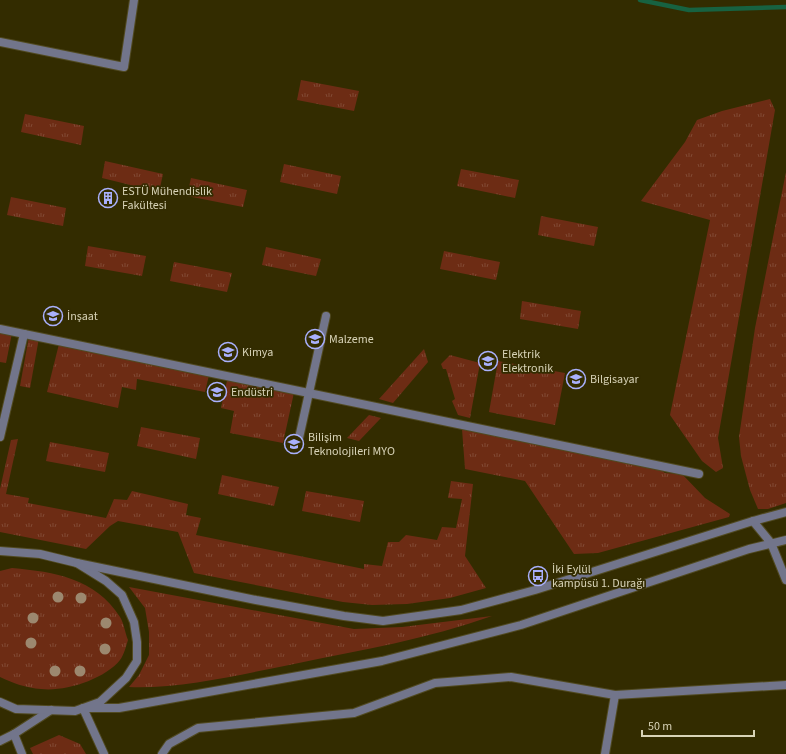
<svg xmlns="http://www.w3.org/2000/svg" width="786" height="754" viewBox="0 0 786 754" font-family="'Source Sans 3',sans-serif">
	<style>
		.grass { fill: url(#grass-tufts) }
		.lines { fill: none; stroke-linecap: round; stroke-linejoin: round }
		.stream { stroke: #176241; stroke-width: 4.5 }
		.service-casing { stroke: #514a21; stroke-width: 10 }
		.pedestrian-casing { stroke: #514a21; stroke-width: 10 }
		.tertiary-casing { stroke: #514a21; stroke-width: 10 }
		.service { stroke: #72758b; stroke-width: 8 }
		.pedestrian { stroke: #72758b; stroke-width: 8 }
		.tertiary { stroke: #72758b; stroke-width: 8 }
		.tree { fill: #9c886f }
		.labels { text-anchor: middle; dominant-baseline: central; stroke-width: 3.5; stroke-linejoin: round; paint-order: stroke }
		.poi-label { font-size: 12px; fill: #d8d3b7; stroke: #332c00; text-anchor: start }
	</style>
	<defs>
		<pattern id="grass-tufts" width="24" height="20" patternUnits="userSpaceOnUse"><rect width="24" height="20" fill="#6d2c14"/><path d="M3 7l-1-3M5 7V3M7 7l1-3M15 17l-1-3M17 17v-4M19 17l1-3" fill="none" stroke="#814a34"/></pattern>
	</defs>
	<rect width="100%" height="100%" fill="#332c00"/>
	<g class="grass">
		<path d="M301,80L359,91L354,111L297,100Z"/>
		<path d="M770,99L775,110L718,438L723,468L716,472L702,461L670,415L710,220L641,201L685,142L697,120L722,111Z"/>
		<path d="M25,114L84,126L81,145L21,132Z"/>
		<path d="M105,161L163,174L159,192L102,178Z"/>
		<path d="M284,164L341,176L337,194L280,182Z"/>
		<path d="M461,169L519,180L515,198L457,186Z"/>
		<path d="M786,172V503L768,509H758L750,490L741,456L739,437L755,328Z"/>
		<path d="M191,178L247,190L243,207L187,196Z"/>
		<path d="M11,197L66,208L63,226L7,215Z"/>
		<path d="M541,216L598,227L594,246L538,235Z"/>
		<path d="M88,246L146,256L142,276L85,266Z"/>
		<path d="M266,247L321,259L316,276L262,265Z"/>
		<path d="M444,251L500,262L496,280L440,269Z"/>
		<path d="M174,262L232,273L227,292L170,281Z"/>
		<path d="M522,301L581,311L578,329L520,319Z"/>
		<path d="M0,330L12,333L6,363L0,362Z"/>
		<path d="M29,336L39,338L30,388L20,386Z"/>
		<path d="M59,344L210,371L205,392L137,379L136,390L122,387L118,408L47,392Z"/>
		<path d="M424,349L428,362L393,403L379,399Z"/>
		<path d="M450,355L480,363L470,418L458,415L452,401L455,399L446,369H443L441,364Z"/>
		<path d="M498,361L565,373L555,425L489,412Z"/>
		<path d="M228,376L295,388L283,443L230,433L234,411L221,408Z"/>
		<path d="M369,415L381,418L359,441L347,438Z"/>
		<path d="M141,427L200,438L196,459L137,446Z"/>
		<path d="M462,429L659,468L665,473L682,474L705,498L730,514L729,517L598,553L574,554L525,481L465,469Z"/>
		<path d="M18,439L6,494L29,498L28,503L106,518L114,499L127,500L132,491L188,504L186,515L201,518L196,535L364,569V564L382,566L388,542H399L406,535L437,540L442,527L456,528L462,499L448,498L451,481L473,484L465,556L486,588L450,598L407,604L372,605L343,602L194,573L178,532L118,521L110,526L86,549L0,532V489L11,440Z"/>
		<path d="M50,442L109,453L105,472L46,461Z"/>
		<path d="M222,475L279,487L274,506L218,494Z"/>
		<path d="M306,491L364,501L360,522L302,511Z"/>
		<path d="M12,568C55,572 95,578 120,617C124,623 125,633 128,640C126,646 124,655 120,660C105,679 65,692 41,689C26,688 13,683 0,677V571Z"/>
		<path d="M129,587L354,629L402,627L492,616C428,639 361,650 294,664C242,674 182,689 129,687L139,675L149,655V632L145,608Z"/>
		<path d="M59,735L80,744L86,754H33L30,748Z"/>
	</g>
	<g class="lines">
		<path class="stream" d="M640,0L689,10L786,7"/>
		<defs>
			<g id="service">
				<path d="M0,42L124,67L134,0"/>
				<path d="M753,521L771,543L786,580"/>
				<path d="M0,741L14,734L51,710"/>
				<path d="M162,754L169,744L198,728L354,713L435,683L511,677L615,695L786,685"/>
				<path d="M605,754L615,695"/>
			</g>
			<g id="pedestrian">
				<path d="M0,329L699,474"/>
				<path d="M0,437L24,334"/>
				<path d="M297,447L326,316"/>
				<path d="M14,734L22,754"/>
			</g>
			<g id="tertiary">
				<path d="M0,551L40,554L77,563L106,581L122,595L134,622L137,642V661L126,678L100,702L75,711L16,709L0,702"/>
				<path d="M77,563L256,600L344,616L383,621L461,610L535,590L753,521L786,512"/>
				<path d="M104,754L83,708H119L382,661L521,625L749,549L786,540"/>
			</g>
		</defs>
		<use href="#service" class="service-casing"/>
		<use href="#pedestrian" class="pedestrian-casing"/>
		<use href="#tertiary" class="tertiary-casing"/>
		<use href="#service" class="service"/>
		<use href="#pedestrian" class="pedestrian"/>
		<use href="#tertiary" class="tertiary"/>
	</g>
	<g class="tree">
		<circle cx="58" cy="597" r="5.5"/>
		<circle cx="81" cy="598" r="5.5"/>
		<circle cx="33" cy="618" r="5.5"/>
		<circle cx="106" cy="623" r="5.5"/>
		<circle cx="31" cy="643" r="5.5"/>
		<circle cx="105" cy="649" r="5.5"/>
		<circle cx="55" cy="671" r="5.5"/>
		<circle cx="80" cy="671" r="5.5"/>
	</g>
	<defs>
		<symbol id="building-ring" viewBox="-11 -11 22 22"><circle r="9.5" fill="#332c00" stroke="#a9b0fc" stroke-width="1.5"/><path d="M-4-6H4V6H1V3H-1V6H-4ZM-2.5-4.3h1.7v1.8h-1.7ZM.8-4.3h1.7v1.8H.8ZM-2.5-1h1.7V.8h-1.7ZM.8-1h1.7V.8H.8Z" fill="#a9b0fc"/></symbol>
		<symbol id="school-ring" viewBox="-11 -11 22 22"><circle r="9.5" fill="#332c00" stroke="#a9b0fc" stroke-width="1.5"/><path d="M0-5L7-2L0 1L-7-2ZM-4 1L0 2.5L4 1V4Q0 6-4 4Z" fill="#a9b0fc"/></symbol>
		<symbol id="bus-ring" viewBox="-11 -11 22 22"><circle r="9.5" fill="#332c00" stroke="#a9b0fc" stroke-width="1.5"/><path d="M-5-6H5V4H4V6H2V4H-2V6H-4V4H-5ZM-3.5-4V0h7V-4ZM-3.5 1.2v1.5H-2V1.2ZM2 1.2v1.5H3.5V1.2Z" fill="#a9b0fc"/></symbol>
	</defs>
	<g fill-rule="evenodd">
		<use href="#building-ring" x="97" y="187" width="22" height="22"/>
		<use href="#school-ring" x="42" y="305" width="22" height="22"/>
		<use href="#school-ring" x="304" y="328" width="22" height="22"/>
		<use href="#school-ring" x="217" y="341" width="22" height="22"/>
		<use href="#school-ring" x="477" y="350" width="22" height="22"/>
		<use href="#school-ring" x="565" y="368" width="22" height="22"/>
		<use href="#school-ring" x="206" y="381" width="22" height="22"/>
		<use href="#school-ring" x="283" y="433" width="22" height="22"/>
		<use href="#bus-ring" x="527" y="565" width="22" height="22"/>
	</g>
	<g class="labels">
		<g class="poi-label">
			<text x="122" y="191">ESTÜ Mühendislik<tspan x="122" dy="14">Fakültesi</tspan></text>
			<text x="67" y="316">İnşaat</text>
			<text x="329" y="339">Malzeme</text>
			<text x="242" y="352">Kimya</text>
			<text x="502" y="354">Elektrik<tspan x="502" dy="14">Elektronik</tspan></text>
			<text x="590" y="379">Bilgisayar</text>
			<text x="231" y="392">Endüstri</text>
			<text x="308" y="437">Bilişim<tspan x="308" dy="14">Teknolojileri MYO</tspan></text>
			<text x="552" y="569">İki Eylül<tspan x="552" dy="14">kampüsü 1. Durağı</tspan></text>
		</g>
	</g>
	<path d="M642 730v6h112v-6" fill="none" stroke="#d8d3b7" stroke-width="2"/>
	<text x="648" y="730" font-size="12" fill="#d8d3b7" stroke="#332c00" stroke-width="3" paint-order="stroke">50 m</text>
</svg>
